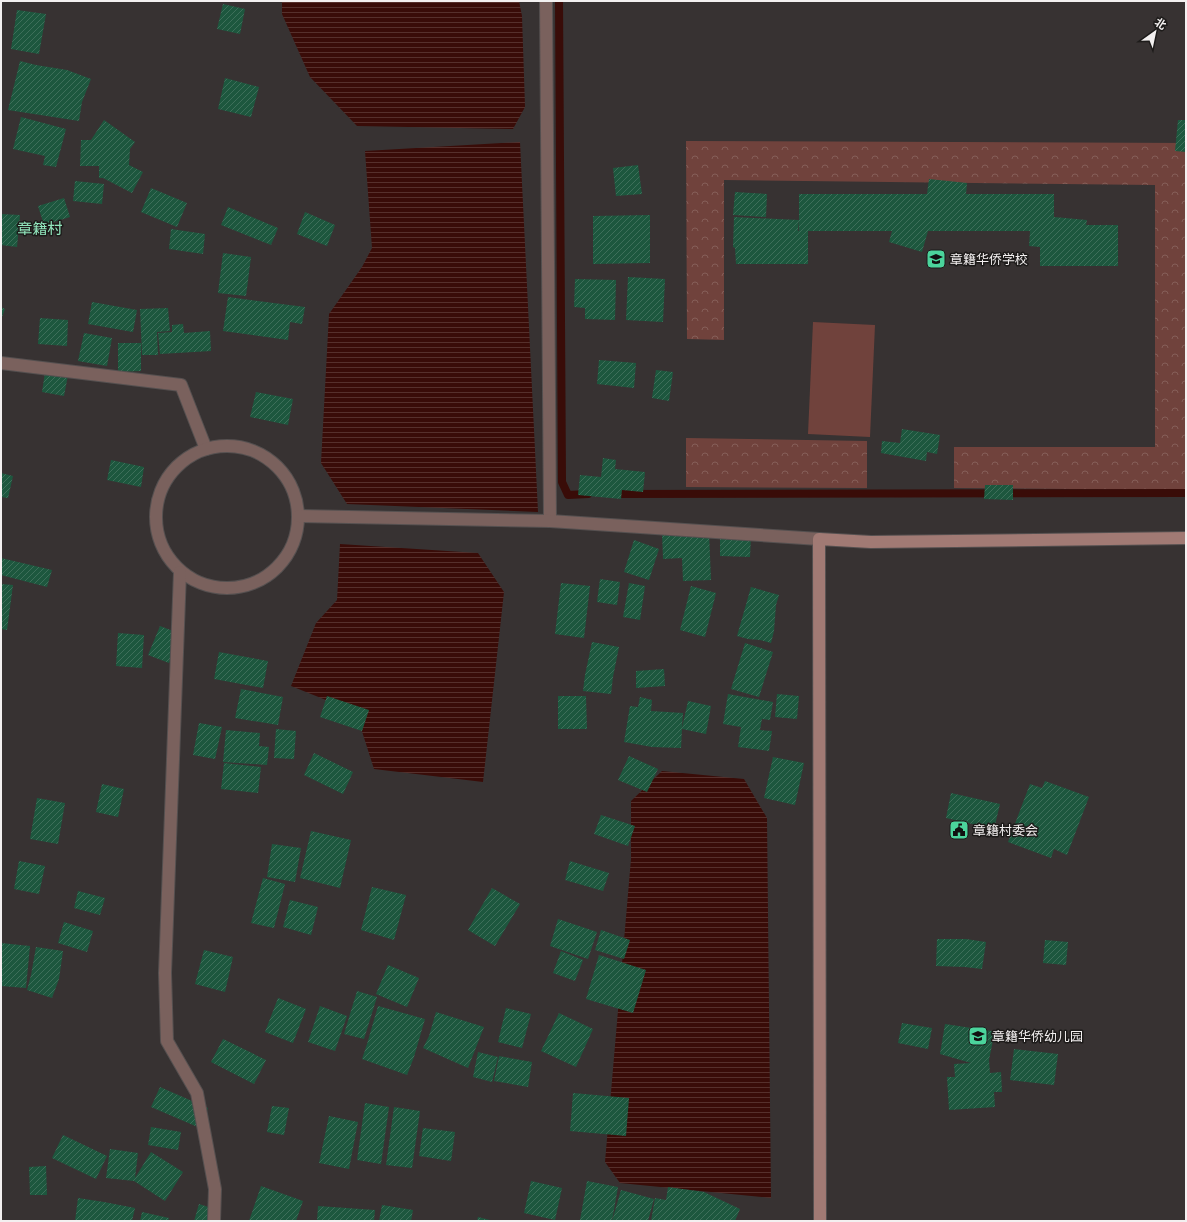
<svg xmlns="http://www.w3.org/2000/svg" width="1187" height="1222" viewBox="0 0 1187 1222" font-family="Cabin,'Noto Sans SC',sans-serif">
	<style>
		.grass { fill: #70423c }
		.forest { fill: url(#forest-crowns) }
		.water { fill: url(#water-rules) }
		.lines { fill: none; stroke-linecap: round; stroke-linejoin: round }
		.stream { stroke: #390c08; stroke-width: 8 }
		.building { fill: url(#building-hatch) }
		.street-casing { stroke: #555050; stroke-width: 14 }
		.secondary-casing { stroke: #555050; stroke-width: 14 }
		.street { stroke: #7a615d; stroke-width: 12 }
		.secondary { stroke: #a17a74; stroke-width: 12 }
		.labels { text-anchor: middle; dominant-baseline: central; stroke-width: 3; stroke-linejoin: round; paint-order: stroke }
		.poi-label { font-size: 13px; fill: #f3f0f0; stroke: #1d1b1a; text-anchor: start }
		.quarter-label { font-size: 15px; fill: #92e6bd; stroke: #1d1b1a }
	</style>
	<defs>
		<pattern id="forest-crowns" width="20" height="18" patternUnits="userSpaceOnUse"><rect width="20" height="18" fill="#70423c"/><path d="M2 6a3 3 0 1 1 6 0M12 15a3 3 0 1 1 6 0" fill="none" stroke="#855e58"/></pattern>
		<pattern id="water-rules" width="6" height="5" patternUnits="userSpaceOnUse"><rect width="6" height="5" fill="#390c08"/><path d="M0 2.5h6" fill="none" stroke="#56302c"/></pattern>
		<pattern id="building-hatch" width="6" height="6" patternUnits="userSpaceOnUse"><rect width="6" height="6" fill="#1d573e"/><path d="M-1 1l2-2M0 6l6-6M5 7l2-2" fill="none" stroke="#3e6f5a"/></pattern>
	</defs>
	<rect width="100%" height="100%" fill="#373232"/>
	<path class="grass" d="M813,322L875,325L870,437L808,434Z"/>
	<g class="forest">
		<path d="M686,141L1186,143V490L954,488V447H1155V185L724,180V340L687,339Z"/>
		<path d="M686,438L867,441V488L686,487Z"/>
	</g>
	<g class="water">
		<path d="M282,1H519L522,16L525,107L513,129L357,126L310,77L282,14Z"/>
		<path d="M520,142L538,512L347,504L321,463L329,314L362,267L372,248L365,151Z"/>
		<path d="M340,544L478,553L504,592L483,782L374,769L359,722L326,700L291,686L316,623L337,600Z"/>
		<path d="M662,771L744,779L767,818L771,1198L620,1183L605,1162L631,859V801Z"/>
	</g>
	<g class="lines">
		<g class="stream">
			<path d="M559,1L562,482L568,495L588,494"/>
			<path d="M612,494L1186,493"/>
		</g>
	</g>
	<g class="building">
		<path d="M223,4L245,9L240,34L217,29Z"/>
		<path d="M17,10L46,14L39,54L11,49Z"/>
		<path d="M20,61L36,65L67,70L91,79L82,102L79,121L8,110Z"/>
		<path d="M225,78L259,87L251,117L218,109Z"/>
		<path d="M21,117L66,129L56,167L43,165L45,156L13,149Z"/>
		<path d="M104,120L135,142L130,149L129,165L143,172L132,193L103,178H99V166H80L81,140H91Z"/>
		<path d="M1178,120H1186V152L1175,151Z"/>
		<path d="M638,165L642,194L616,196L613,168Z"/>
		<path d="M929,179L967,183L966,194H1054V217L1087,220L1086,225H1118V266H1040V247L1029,246L1030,231H928L922,252L889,242L892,231H808V264H736L735,248L733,247L734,217L799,220L798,231H799V194H927Z"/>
		<path d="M75,181L104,184L102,204L73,201Z"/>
		<path d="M151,188L187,203L177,227L141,212Z"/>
		<path d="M735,192L767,194L766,217L733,215Z"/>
		<path d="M64,198L70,217L44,225L38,206Z"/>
		<path d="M228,207L278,228L271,245L221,225Z"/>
		<path d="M305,212L335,225L327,246L297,234Z"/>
		<path d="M1,214L20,215L17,247L1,245Z"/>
		<path d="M650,215V263L593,264V216Z"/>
		<path d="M171,229L205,234L203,254L169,249Z"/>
		<path d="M223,253L251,257L246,296L218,293Z"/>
		<path d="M628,277L665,279L663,322L626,320Z"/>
		<path d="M575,279L616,280L615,320L585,319V308L574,307Z"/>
		<path d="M228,297L305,307L302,324L290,322L288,340L223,331Z"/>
		<path d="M92,302L137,310L133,332L88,324Z"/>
		<path d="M1,307L5,309L1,320Z"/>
		<path d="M168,308L170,331L157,332L158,355H142L140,309Z"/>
		<path d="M40,318L68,320L67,346L38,344Z"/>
		<path d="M183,324L184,333L210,331L211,351L160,354L158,333L172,332V325Z"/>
		<path d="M84,333L112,338L107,366L78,361Z"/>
		<path d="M118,343H141V371L118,372Z"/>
		<path d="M599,360L636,363L634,388L597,384Z"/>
		<path d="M46,366L69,370L64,396L42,392Z"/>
		<path d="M656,370L673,372L669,401L652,398Z"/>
		<path d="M256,392L293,399L288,425L250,417Z"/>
		<path d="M902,429L940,435L937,454L927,452L926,461L881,453L882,441L900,443Z"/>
		<path d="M603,458L616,460L615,469L645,472L643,492L622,490L621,499L578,495L580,475L601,477Z"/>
		<path d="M111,460L144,467L141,487L107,480Z"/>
		<path d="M1,473L13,476L8,498L1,497Z"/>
		<path d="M985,485H1013V500L984,499Z"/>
		<path d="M709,531L711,580L683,581L682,558L663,559L662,533Z"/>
		<path d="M751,536L750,557L720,556V537Z"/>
		<path d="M634,540L659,549L649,580L624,572Z"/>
		<path d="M1,558L52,570L47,587L1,575Z"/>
		<path d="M600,579L620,582L617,605L597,602Z"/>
		<path d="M561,583L590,586L584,638L555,634Z"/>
		<path d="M629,583L645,586L640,620L623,617Z"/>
		<path d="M1,584L13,585L7,630L1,629Z"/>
		<path d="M691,586L716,593L705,637L680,630Z"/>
		<path d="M751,587L779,595L776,605L774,631L771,643L760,640L748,639L737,636Z"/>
		<path d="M160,626L181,634L169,663L148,655Z"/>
		<path d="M118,633L144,635L142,668L116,666Z"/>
		<path d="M592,642L619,647L613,677L611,694L583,691L585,675Z"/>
		<path d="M745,643L773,652L759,697L731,689Z"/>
		<path d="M219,652L268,661L263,688L214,679Z"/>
		<path d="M664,669L665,686L636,688V671Z"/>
		<path d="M241,689L283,697L278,725L235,718Z"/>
		<path d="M728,694L773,702L770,720L762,719L760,730L772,731L769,751L738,747L741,727L723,724Z"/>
		<path d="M777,694L799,696L797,719L775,717Z"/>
		<path d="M327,696L369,710L362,731L320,717Z"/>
		<path d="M558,696H586L587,729H558Z"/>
		<path d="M640,697L652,700L651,711L683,713L682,728L688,701L711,706L706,734L682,729L681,748L652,747L624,742L630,706L638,707Z"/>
		<path d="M199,723L222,727L215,759L193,755Z"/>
		<path d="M276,729L296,731L294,759L274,758Z"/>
		<path d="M226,730L260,733L259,746L269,747L267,765L223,762Z"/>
		<path d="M314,753L353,772L343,794L304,775Z"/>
		<path d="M629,756L658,769L647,792L618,780Z"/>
		<path d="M773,757L804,763L795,805L764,798Z"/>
		<path d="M224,763L261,767L258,793L221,789Z"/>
		<path d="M1045,781L1089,797L1067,855L1054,849L1051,858L1008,842L1030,784L1042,788Z"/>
		<path d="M102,784L124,789L118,817L96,812Z"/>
		<path d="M951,793L1000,804L994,829L946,818Z"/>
		<path d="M37,798L65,803L58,844L30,839Z"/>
		<path d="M601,815L635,826L628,846L594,834Z"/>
		<path d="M311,831L351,840L340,888L300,878Z"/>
		<path d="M272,844L301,848L295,882L267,877Z"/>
		<path d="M19,861L45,866L39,894L14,889Z"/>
		<path d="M570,861L609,873L603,891L565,880Z"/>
		<path d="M263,878L285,884L274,928L251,923Z"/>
		<path d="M372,887L406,895L394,940L361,930Z"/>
		<path d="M492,888L520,904L495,946L468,930Z"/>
		<path d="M78,891L105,898L100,915L74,908Z"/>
		<path d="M290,900L318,907L311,935L283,927Z"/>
		<path d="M558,919L597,932L588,959L550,946Z"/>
		<path d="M64,922L93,931L87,952L58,943Z"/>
		<path d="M601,930L630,940L624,959L595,950Z"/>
		<path d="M937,939H966L986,942L982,969L965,967L936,966Z"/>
		<path d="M1045,940L1068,942L1066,965L1043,963Z"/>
		<path d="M1,943L30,946L26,988L1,986Z"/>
		<path d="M36,947L63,951L59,979L52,998L27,990L31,975Z"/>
		<path d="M204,950L233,957L225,992L195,984Z"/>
		<path d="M561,951L583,960L575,981L553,973Z"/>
		<path d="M599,955L646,970L633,1013L586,999Z"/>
		<path d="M388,965L419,978L407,1007L376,994Z"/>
		<path d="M357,991L377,997L364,1039L344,1034Z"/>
		<path d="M278,998L306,1009L293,1043L265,1032Z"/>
		<path d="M320,1006L347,1016L335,1051L308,1042Z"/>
		<path d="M378,1006L425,1019L414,1057L407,1075L362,1059L367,1044Z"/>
		<path d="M506,1008L531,1014L522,1048L498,1042Z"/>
		<path d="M436,1012L484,1027L468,1068L423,1048L429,1036Z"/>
		<path d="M559,1013L593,1029L576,1067L541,1051Z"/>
		<path d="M902,1023L932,1028L928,1049L898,1043Z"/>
		<path d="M945,1024L1005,1033L1004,1042L993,1040L989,1060L990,1073L1001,1072L1002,1092H994L995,1107L949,1110L947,1077H955L954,1064L971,1063L940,1054Z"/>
		<path d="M223,1039L266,1060L254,1084L211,1062Z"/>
		<path d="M1014,1049L1058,1054L1054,1085L1010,1080Z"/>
		<path d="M478,1052L498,1057L492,1082L473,1077Z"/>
		<path d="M499,1056L532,1062L528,1087L494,1081Z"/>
		<path d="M160,1087L208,1108L200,1128L151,1107Z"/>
		<path d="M573,1093L629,1098L626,1136L570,1131Z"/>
		<path d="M365,1103L389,1107L381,1164L357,1160Z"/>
		<path d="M272,1106L289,1108L284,1135L267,1132Z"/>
		<path d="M394,1107L420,1111L412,1168L386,1165Z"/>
		<path d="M329,1116L358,1122L349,1169L319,1163Z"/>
		<path d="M151,1127L181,1132L178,1150L148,1145Z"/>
		<path d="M423,1128L455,1132L451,1161L419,1156Z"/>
		<path d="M63,1135L107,1156L96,1179L52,1158Z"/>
		<path d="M110,1149L138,1153L135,1178L151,1152L183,1172L165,1201L134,1181L106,1178Z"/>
		<path d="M46,1166L47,1195H30L29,1167Z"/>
		<path d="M531,1181L562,1188L555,1220L524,1213Z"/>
		<path d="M587,1181L618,1187L612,1221L580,1220Z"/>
		<path d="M261,1186L303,1201L296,1221H249Z"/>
		<path d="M668,1187L704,1192L740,1209L735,1221H651L655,1198L666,1200Z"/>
		<path d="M621,1190L654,1199L648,1221H612Z"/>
		<path d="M78,1198L104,1202L135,1208L132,1221H75Z"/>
		<path d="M199,1204L218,1210L215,1221H194Z"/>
		<path d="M382,1205L413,1210L411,1221H379Z"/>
		<path d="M318,1206L375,1210L374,1221H317Z"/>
		<path d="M142,1212L169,1218L168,1221H140Z"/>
		<path d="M478,1217L490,1220V1221H477Z"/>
	</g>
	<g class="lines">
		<defs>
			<g id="street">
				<path d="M546,1L550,521"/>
				<path d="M1,363L181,385L206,449"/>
				<circle cx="227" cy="517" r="71"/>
				<path d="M299,516L550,521L819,539"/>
				<path d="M180,572L165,973L167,1041L197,1093L215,1189L214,1221"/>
			</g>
			<path id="secondary" d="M820,1221L819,539L871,542L1186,538"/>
		</defs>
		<use href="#street" class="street-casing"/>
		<use href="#secondary" class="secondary-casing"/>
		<use href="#street" class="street"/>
		<use href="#secondary" class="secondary"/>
	</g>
	<defs>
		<symbol id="school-square" viewBox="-11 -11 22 22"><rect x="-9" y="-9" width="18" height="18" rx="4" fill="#4bd49c" stroke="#1d1b1a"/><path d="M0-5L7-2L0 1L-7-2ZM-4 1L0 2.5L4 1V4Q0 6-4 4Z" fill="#111"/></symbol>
		<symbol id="civic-square" viewBox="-11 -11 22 22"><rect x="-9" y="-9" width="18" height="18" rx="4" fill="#4bd49c" stroke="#1d1b1a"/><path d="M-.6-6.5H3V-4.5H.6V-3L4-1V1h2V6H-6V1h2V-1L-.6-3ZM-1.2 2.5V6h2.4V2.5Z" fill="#111"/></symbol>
	</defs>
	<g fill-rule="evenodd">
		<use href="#school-square" x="925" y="248" width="22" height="22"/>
		<use href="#civic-square" x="948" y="819" width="22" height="22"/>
		<use href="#school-square" x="967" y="1025" width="22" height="22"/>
	</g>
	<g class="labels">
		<g class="poi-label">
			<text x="950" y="259">章籍华侨学校</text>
			<text x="973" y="830">章籍村委会</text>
			<text x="992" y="1036">章籍华侨幼儿园</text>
		</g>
		<g class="quarter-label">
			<text x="40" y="229">章籍村</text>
		</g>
	</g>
	<rect width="1187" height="1222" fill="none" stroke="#f3f0f0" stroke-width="4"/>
	<g transform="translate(1155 32) rotate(33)" stroke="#1d1b1a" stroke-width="3" paint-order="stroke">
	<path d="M0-3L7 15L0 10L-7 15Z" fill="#f3f0f0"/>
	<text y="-6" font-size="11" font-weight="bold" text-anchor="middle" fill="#f3f0f0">北</text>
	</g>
</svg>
